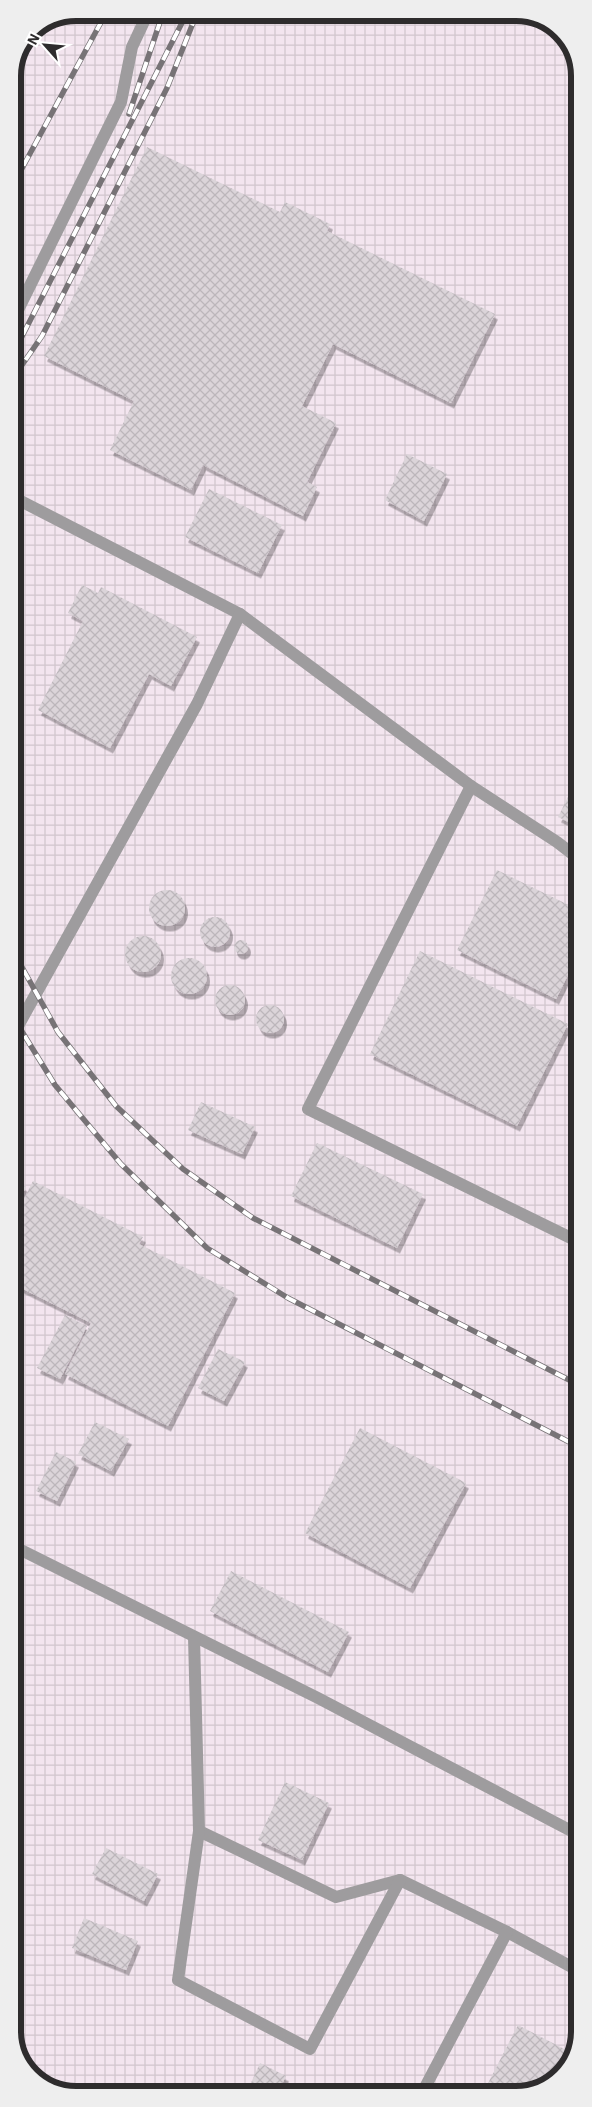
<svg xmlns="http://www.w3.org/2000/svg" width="592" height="2107" viewBox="0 0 592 2107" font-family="'IBM Plex Sans',sans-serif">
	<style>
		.industrial { fill: url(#industrial-grid) }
		.building { fill: url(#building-cross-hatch); filter: url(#shadow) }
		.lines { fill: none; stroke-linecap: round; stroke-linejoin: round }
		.lane { stroke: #9e9c9e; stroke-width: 12 }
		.rail-casing { stroke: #777376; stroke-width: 5.5 }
		.rail { stroke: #fff; stroke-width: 4; stroke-dasharray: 11; stroke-linecap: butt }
		.rim { fill: none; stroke: #2e2c2d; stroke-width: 6 }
	</style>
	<defs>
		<pattern id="industrial-grid" width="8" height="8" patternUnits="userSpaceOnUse" patternTransform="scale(1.25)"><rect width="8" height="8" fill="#f3e5ef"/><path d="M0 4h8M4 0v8" fill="none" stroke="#d1c5cd"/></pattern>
		<pattern id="building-cross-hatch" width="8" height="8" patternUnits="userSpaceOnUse" patternTransform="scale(1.25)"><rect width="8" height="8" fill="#dbd4d9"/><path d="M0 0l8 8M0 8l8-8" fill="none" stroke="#bcb6bb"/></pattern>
		<filter id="shadow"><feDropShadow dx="3" dy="5.5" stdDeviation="0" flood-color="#0004"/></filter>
	</defs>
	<rect width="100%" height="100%" fill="#f9f2f7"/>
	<path class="industrial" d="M76,13H524L558,29L578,63L579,2031L566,2070L529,2093L72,2094L34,2079L14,2044L13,76L32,31Z"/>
	<g class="building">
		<path d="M147,147L280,212L285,202L330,224L327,231L495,314L451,403L333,344L302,406L336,423L307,482L317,487L303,516L203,465L191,490L110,450L134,401L44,356Z"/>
		<path d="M407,454L447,474L424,521L385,500Z"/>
		<path d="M209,489L282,525L258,573L185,537Z"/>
		<path d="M82,585L98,593L101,587L197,637L171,686L149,674L110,748L38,710L83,621L68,613Z"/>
		<path d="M579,775V827L558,817Z"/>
		<path d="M497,870L579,910V953L556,999L457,950Z"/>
		<circle cx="167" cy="908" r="18"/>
		<circle cx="215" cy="932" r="15"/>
		<circle cx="143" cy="954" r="18"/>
		<circle cx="241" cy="947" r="7"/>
		<path d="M420,951L568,1024L517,1126L370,1054Z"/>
		<circle cx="189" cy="976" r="18"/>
		<circle cx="230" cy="1000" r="15"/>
		<circle cx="270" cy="1019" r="14"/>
		<path d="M201,1102L255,1127L242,1154L188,1130Z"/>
		<path d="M317,1143L423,1194L397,1248L291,1196Z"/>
		<path d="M13,1180L26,1187L13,1213Z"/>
		<path d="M33,1181L143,1237L139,1244L235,1293L168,1426L65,1374L91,1323L13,1284V1220Z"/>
		<path d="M65,1315L87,1326L60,1379L37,1368Z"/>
		<path d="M218,1349L245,1362L224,1401L198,1388Z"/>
		<path d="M95,1422L129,1439L111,1471L78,1454Z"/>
		<path d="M360,1428L466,1483L410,1588L305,1533Z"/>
		<path d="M56,1452L76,1462L57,1501L36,1491Z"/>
		<path d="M231,1571L349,1632L328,1672L210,1611Z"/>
		<path d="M285,1782L329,1803L302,1860L258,1840Z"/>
		<path d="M106,1848L158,1874L144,1901L92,1874Z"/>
		<path d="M84,1918L138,1941L126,1970L72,1948Z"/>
		<path d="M518,2025L572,2053L566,2070L529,2093H483Z"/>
		<path d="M260,2063L286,2076L277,2094H246Z"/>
	</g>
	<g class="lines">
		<g class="lane">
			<path d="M13,320L121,102L132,47L148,13"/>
			<path d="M13,497L240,614L471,786"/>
			<path d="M579,859L557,842L471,786L308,1109L579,1242"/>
			<path d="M13,1035L197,704L240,614"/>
			<path d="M13,1546L318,1698L579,1835"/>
			<path d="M194,1637L199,1831L336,1897L400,1880L507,1932L579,1971"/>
			<path d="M199,1831L178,1980L310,2049L400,1880"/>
			<path d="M422,2093L507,1932"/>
		</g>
		<defs>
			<g id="rail">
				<path d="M129,114L163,13"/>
				<path d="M13,185L106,13"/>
				<path d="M13,354L187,13"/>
				<path d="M13,378L42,336L167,88L197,13"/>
				<path d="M13,951L58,1032L116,1106L183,1169L253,1218L579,1385"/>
				<path d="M13,1017L55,1085L121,1164L207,1248L288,1298L579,1447"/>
			</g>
		</defs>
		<use href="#rail" class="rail-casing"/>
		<use href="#rail" class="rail"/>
	</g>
	<path d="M0 0H592V2107H0ZM76 21H516A55 55 0 0 1 571 76V2031A55 55 0 0 1 516 2086H76A55 55 0 0 1 21 2031V76A55 55 0 0 1 76 21Z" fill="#eee" fill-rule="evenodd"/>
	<path class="rim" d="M76 21H516A55 55 0 0 1 571 76V2031A55 55 0 0 1 516 2086H76A55 55 0 0 1 21 2031V76A55 55 0 0 1 76 21Z"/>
	<g transform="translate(45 45) rotate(297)" stroke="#ffffff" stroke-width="4" paint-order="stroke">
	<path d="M0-4L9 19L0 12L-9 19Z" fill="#2e2c2d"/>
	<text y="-8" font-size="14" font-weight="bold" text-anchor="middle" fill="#2e2c2d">N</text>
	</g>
</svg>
